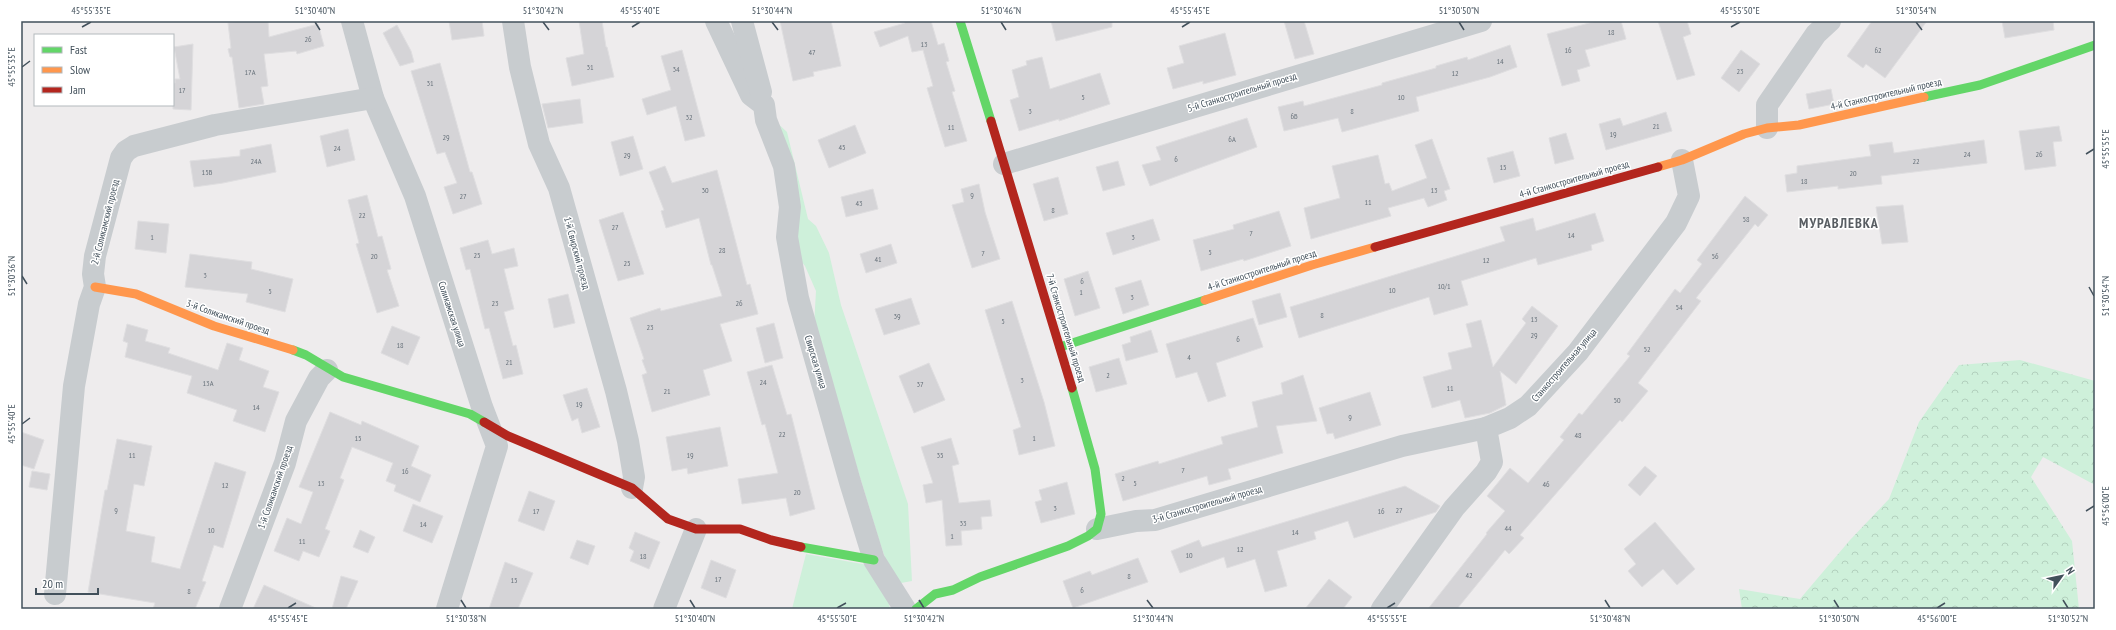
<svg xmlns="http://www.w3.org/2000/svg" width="2116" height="630" viewBox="0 0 2116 630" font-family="'PT Sans Narrow',sans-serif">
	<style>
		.grass { fill: #cef0da }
		.forest { fill: url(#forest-crowns) }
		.building { fill: #d5d4d7; stroke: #dfdee0 }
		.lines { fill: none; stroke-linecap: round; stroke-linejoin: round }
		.street { stroke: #c8cccf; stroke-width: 22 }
		.fast { stroke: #63d668; stroke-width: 9 }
		.slow { stroke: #ff974d; stroke-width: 9 }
		.jam { stroke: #b3261e; stroke-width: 9 }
		.ticks { fill: none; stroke: #42505b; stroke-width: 1.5 }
		.labels { text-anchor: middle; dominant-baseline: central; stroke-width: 3; stroke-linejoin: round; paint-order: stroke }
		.number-label { font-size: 8px; fill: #68727b }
		.street-label { font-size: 10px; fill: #42505b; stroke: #fff }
		.district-label { font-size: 14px; font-weight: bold; letter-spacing: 1px; fill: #585d62; stroke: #fff }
		.neatline { fill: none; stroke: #42505b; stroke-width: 1.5 }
		.ticks-label { font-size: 10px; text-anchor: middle; fill: #42505b }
	</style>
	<defs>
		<pattern id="forest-crowns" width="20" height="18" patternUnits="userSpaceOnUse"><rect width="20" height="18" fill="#cef0da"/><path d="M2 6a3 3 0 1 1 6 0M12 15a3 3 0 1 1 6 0" fill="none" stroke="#b2d0bd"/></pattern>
	</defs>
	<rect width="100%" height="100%" fill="#eeeced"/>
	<g class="grass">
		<path d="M774,120L787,132L808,219L816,226L829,253L841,305L908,504L912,581L901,583L893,581L880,543L814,326L816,291L805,266L798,257Z"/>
		<path d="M806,554L868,565L888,598L890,609H792Z"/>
	</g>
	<path class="forest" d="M2020,360L2095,381V485L2043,457L2031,477L2072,541L2079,609H1742L1739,589L1800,599L1850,540L1889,499L1919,422L1959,365Z"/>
	<g class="building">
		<path d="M240,21H268L269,37L318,24L324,46L297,54L296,51L264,54L268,86L261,87L264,104L239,108L232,57H230L228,49L231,48L228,23Z"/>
		<path d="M449,21H482L484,36L452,40Z"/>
		<path d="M579,21H602L606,47H607L614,77L572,86L566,58L584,54Z"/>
		<path d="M780,21H831L841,66L813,72L814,76L793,81Z"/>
		<path d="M904,21H931L938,45L944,43L949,61L946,62L955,91L952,92L967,141L945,147L927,88L933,86L923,50L912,52L908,36L880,47L874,32L905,23Z"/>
		<path d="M1051,21H1112V27L1056,41Z"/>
		<path d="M1284,21H1304L1314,54L1295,59Z"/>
		<path d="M1597,21H1621L1626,39L1585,50L1590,66L1577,70L1580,81L1562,86L1547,34Z"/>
		<path d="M1658,21H1687L1691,34L1683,37L1695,75L1677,80Z"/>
		<path d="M1872,21H1927L1885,78L1866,64L1863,68L1847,56Z"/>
		<path d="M2002,21H2053L2054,30L2005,38Z"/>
		<path d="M397,25L411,51L414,62L400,66L383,33Z"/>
		<path d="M1225,33L1236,75L1203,84V81L1173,89L1167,68L1184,63L1179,46Z"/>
		<path d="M193,44L191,110L173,109V83H175V79H180L174,47Z"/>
		<path d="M1510,45L1517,67L1490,77L1416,97L1419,111L1342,132L1338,118L1284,131L1278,107L1303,101L1304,106L1382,85V83L1436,68V66L1467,57L1468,60Z"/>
		<path d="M682,50L705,136L685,141L676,106L647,115L642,99L671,90L661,56Z"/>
		<path d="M1741,50L1760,64L1739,92L1721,78Z"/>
		<path d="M1042,57L1050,89L1100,73L1110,104L1059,121V119L1019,131L1010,100L1019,97L1012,70L1027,65L1026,61Z"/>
		<path d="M440,63L470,172H472L482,204L453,214L444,187L457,183L445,152L437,154L411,71Z"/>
		<path d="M1831,89L1834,104L1809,109L1806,94Z"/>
		<path d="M580,99L583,123L548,128L542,104Z"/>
		<path d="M1666,112L1672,131L1606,150L1599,124L1620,118L1623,126Z"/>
		<path d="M1247,118L1257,147L1150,186L1142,165L1161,160L1156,147Z"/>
		<path d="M855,125L866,153L829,168L818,140Z"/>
		<path d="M2059,126L2062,141L2053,142L2056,166L2025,170L2019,131Z"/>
		<path d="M348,129L355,160L327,167L320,136Z"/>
		<path d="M1566,133L1574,159L1555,164L1549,138Z"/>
		<path d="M633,136L643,169L620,176L611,142Z"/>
		<path d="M1432,139L1450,189L1444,191L1447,200L1428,207L1424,198L1388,208L1391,216L1311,239L1304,208L1340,198L1332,166L1378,155L1385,184L1389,183L1392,191L1427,178L1415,145Z"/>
		<path d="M1984,140L1987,163L1881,176L1882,184L1838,189V186L1787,192L1785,175L1797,173V166L1871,156L1869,145L1892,142L1894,153Z"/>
		<path d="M271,144L276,172L223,183L194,187L190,161L240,156V150Z"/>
		<path d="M1513,151L1520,176L1494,183L1487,158Z"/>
		<path d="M1118,161L1125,185L1103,191L1096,167Z"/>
		<path d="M665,166L672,183L717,170L747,285L750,284L758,314L720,324L732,361L703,370L710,395L652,412L642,375L647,373L642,360L644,359L630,318L660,308L661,311L722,296L712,265H711L699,218L666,228L661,211L664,210L649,172Z"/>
		<path d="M1058,177L1068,214L1044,221L1033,184Z"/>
		<path d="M979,184L985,212L1000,259L972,268L952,205L964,202L961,189Z"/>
		<path d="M873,189L878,209L846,217L841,197Z"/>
		<path d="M367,195L378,237L382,236L391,269L387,270L399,306L377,313L356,244L359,243L348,200Z"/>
		<path d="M1745,196L1768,215L1758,227L1755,224L1696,298L1701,301L1638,383L1648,391L1622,422L1620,420L1520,535L1524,538L1509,554L1505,550L1457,609H1428L1487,534L1486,533L1505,511L1487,496L1510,468L1528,483L1564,440L1560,437L1579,413L1582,415L1630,356L1627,354L1675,289L1680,293L1702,264L1697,260Z"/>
		<path d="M1903,205L1908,242L1882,244L1876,207Z"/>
		<path d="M1279,211L1291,246L1244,261L1243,259L1201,271L1193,240L1234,229L1233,225Z"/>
		<path d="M623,212L644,274L618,281L599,220Z"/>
		<path d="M1595,213L1604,241L1591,245L1592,250L1538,265L1536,258L1461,281L1468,305L1434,315L1429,297L1299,338L1290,307L1505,241L1500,227L1533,218L1536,231Z"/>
		<path d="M1153,219L1160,240L1113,255L1106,233Z"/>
		<path d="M138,221L169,224L166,253L135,249Z"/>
		<path d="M488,240L492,254L514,248L518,266L504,269L514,309L504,312L513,346L516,345L523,374L503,379L489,328L485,329L470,269L466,270L460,248Z"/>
		<path d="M891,244L897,263L866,273L860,254Z"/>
		<path d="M190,254L252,262L251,269L293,279L285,312L246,302L248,294L185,287Z"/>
		<path d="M1088,271L1100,308L1075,316L1064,279Z"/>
		<path d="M1141,280L1149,305L1123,314L1115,288Z"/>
		<path d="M1280,293L1287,317L1259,325L1252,301Z"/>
		<path d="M568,294L575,323L554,328L548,299Z"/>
		<path d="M911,298L920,324L884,335L875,309Z"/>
		<path d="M1012,301L1044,402L1055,446L1019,455L1013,430L1021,427L985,310Z"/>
		<path d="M1532,306L1558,326L1516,384L1500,371L1506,405L1490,413L1465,418L1460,400L1432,408L1423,377L1452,369L1448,353L1472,347L1466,324L1481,320L1493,367L1526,323L1522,319Z"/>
		<path d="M1253,318L1263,347L1216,363L1226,396L1208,402L1197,372L1176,378L1166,344Z"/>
		<path d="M774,323L783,358L765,363L756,328Z"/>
		<path d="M127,324L148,330L145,341L170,348L168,353L218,370L227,343L243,348L239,360L269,371L263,387L279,392L265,432L233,421L237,410L187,393L192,376L125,357L128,343L123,341Z"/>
		<path d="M392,326L420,337L408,365L381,353Z"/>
		<path d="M1151,330L1158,352L1126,361L1122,345L1131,342L1130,337Z"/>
		<path d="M1119,358L1127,384L1096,392L1089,367Z"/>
		<path d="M929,363L945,400L914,413L899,376Z"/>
		<path d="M772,365L787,415L791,414L815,509L790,516L786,498L742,504L738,479L778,473L765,424L762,425L747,372Z"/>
		<path d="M1303,375L1317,421L1276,426L1283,453L1228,469L1231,479L1209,485L1207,476L1123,501L1115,474L1158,461L1159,464L1223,444L1221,437L1258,427L1252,402L1283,394L1281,383Z"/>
		<path d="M587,388L600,427L582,433L578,418L572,421L563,395Z"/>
		<path d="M1370,392L1381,425L1335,439L1333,433L1327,434L1319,408Z"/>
		<path d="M330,412L361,425L362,421L419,446L411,466L431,475L420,502L394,491L396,485L386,481L393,463L352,447L340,478L344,480L325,529L330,531L319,557L303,551L299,561L274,551L287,518L301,524L313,492L299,487Z"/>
		<path d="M720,427L728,466L688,474L687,468L672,471L666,437Z"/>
		<path d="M21,432L44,440L34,469L21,465Z"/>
		<path d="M951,438L959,464L952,466L959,503L990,500L992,516L981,517L982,529L961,531L962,545L946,546L942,500L926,503L923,485L933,483L921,447Z"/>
		<path d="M117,439L152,446L144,486L134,484L126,531L155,537L151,562L180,569L215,462L246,472L223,548L214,545L202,581L206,582L195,609H153L155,603L88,592L105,490H107Z"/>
		<path d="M1645,466L1657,476L1640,496L1628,485Z"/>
		<path d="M32,471L50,474L47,490L29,487Z"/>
		<path d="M1067,482L1075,514L1041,523L1035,502L1042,500L1039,490Z"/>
		<path d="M1405,486L1440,506L1436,512L1354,538L1348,521L1314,532L1316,539L1277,551L1287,586L1265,592L1255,559L1227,568L1224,557L1180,573L1171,551L1199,540L1202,547Z"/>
		<path d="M529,491L555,501L544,531L518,521Z"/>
		<path d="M413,504L443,516L432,543L403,531Z"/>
		<path d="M1655,522L1695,569L1677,585L1663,569L1642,587L1628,571L1636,564L1624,549Z"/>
		<path d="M360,530L375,537L368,553L353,547Z"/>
		<path d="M635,532L660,542L649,569L630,561L634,551L629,548Z"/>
		<path d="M577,540L595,546L588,565L570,558Z"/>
		<path d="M1138,558L1148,582L1073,608L1063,581L1090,571L1092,575Z"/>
		<path d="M711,560L736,570L726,598L701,588Z"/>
		<path d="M505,562L533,573L518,609H489Z"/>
		<path d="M341,576L358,581L346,609H332Z"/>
		<path d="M1329,579L1352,597L1343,609H1305Z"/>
		<path d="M264,585L318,609H253Z"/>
	</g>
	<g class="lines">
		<g class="street">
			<path d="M352,21L373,98L415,196L482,407L497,446L447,609"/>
			<path d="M513,21L520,67L539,144L559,188L616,391L628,441L634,477L632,488"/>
			<path d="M716,21L751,95L764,105L766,120L784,166L790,207L787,237L798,298L850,482L874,560L905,609"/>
			<path d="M742,21L761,92"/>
			<path d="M1767,128V105L1816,34L1830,21"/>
			<path d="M1004,164L1481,21"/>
			<path d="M1097,529L1136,521L1155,520L1402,446L1486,428"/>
			<path d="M55,594L74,386L89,304L95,287L93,274L95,256L121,158L126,151L134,146L215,125L373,98"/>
			<path d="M230,609L285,463L296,421L319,378L327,370"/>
			<path d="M664,609L696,529"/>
			<path d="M1382,609L1454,508L1486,472L1492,462L1486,428L1510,418L1528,406L1578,352L1676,223L1689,196L1682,160"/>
		</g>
		<g class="fast">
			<path d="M960,21L991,121"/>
			<path d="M1924,97L1980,85L2095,45"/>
			<path d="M1060,347L1205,300"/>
			<path d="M293,350L306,355L343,377L470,414L484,422"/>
			<path d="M801,547L874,560"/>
			<path d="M916,609L935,594L953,590L980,577L1068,546L1088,536L1097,529L1101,514L1095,469L1072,388"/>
		</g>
		<g class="slow">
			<path d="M1658,167L1682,160L1744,134L1767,128L1799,125L1924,97"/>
			<path d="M95,287L136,294L214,326L293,350"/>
			<path d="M1205,300L1312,265L1375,247"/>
		</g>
		<g class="jam">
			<path d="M991,121L1072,388"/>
			<path d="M1375,247L1658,167"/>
			<path d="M484,422L508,436L632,488L668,519L696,529H740L771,540L801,547"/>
		</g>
	</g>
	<path class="ticks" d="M315,22L320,30M543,22L549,30M772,22L778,30M1001,22L1006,30M1459,22L1464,30M1916,22L1922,30M82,27L91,22M632,27L640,22M1182,27L1190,22M1731,27L1740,22M22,67L30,61M2086,154L2094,149M22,276L27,284M2089,287L2094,296M22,424L30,418M2086,511L2094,506M461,600L466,608M690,600L695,608M919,600L924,608M1147,600L1153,608M1605,600L1610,608M1834,600L1839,608M2063,600L2068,608M288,608L296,603M837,608L846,603M1387,608L1395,603M1937,608L1945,603"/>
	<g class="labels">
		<g class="number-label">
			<text x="1611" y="32">18</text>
			<text x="308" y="39">26</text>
			<text x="924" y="44">13</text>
			<text x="1568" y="50">16</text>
			<text x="1878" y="50">62</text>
			<text x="812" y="52">47</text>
			<text x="1500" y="61">14</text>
			<text x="590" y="67">31</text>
			<text x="676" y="69">34</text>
			<text x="1740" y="71">23</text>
			<text x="250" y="72">17А</text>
			<text x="1455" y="73">12</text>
			<text x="430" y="83">31</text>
			<text x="182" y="90">17</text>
			<text x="1083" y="97">5</text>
			<text x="1401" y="97">10</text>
			<text x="1030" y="111">3</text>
			<text x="1352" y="111">8</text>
			<text x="1294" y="116">6Б</text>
			<text x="689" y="117">32</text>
			<text x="1656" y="126">21</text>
			<text x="951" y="127">11</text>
			<text x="1613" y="134">19</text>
			<text x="446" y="137">29</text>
			<text x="1232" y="139">6А</text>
			<text x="842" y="147">45</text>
			<text x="337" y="148">24</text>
			<text x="1967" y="154">24</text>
			<text x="2039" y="154">26</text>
			<text x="627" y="155">29</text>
			<text x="1176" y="159">6</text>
			<text x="256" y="161">24А</text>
			<text x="1916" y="161">22</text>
			<text x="1503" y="167">15</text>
			<text x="207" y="172">15Б</text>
			<text x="1853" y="173">20</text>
			<text x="1804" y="181">18</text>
			<text x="705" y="190">30</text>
			<text x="1434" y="190">13</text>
			<text x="972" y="195">9</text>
			<text x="463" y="196">27</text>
			<text x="1368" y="202">11</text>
			<text x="859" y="203">43</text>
			<text x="1053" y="210">8</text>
			<text x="362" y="215">22</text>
			<text x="1746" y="219">58</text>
			<text x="615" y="227">27</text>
			<text x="1251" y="233">7</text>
			<text x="1571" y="235">14</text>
			<text x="152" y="237">1</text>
			<text x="1133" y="237">3</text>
			<text x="722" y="250">28</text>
			<text x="1210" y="252">5</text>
			<text x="983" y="253">7</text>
			<text x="477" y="255">25</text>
			<text x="374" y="256">20</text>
			<text x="1715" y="256">56</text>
			<text x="878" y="259">41</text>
			<text x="1486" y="260">12</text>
			<text x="627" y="263">25</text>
			<text x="205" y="275">3</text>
			<text x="1082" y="281">6</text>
			<text x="1444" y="286">10/1</text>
			<text x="1392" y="290">10</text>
			<text x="270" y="291">5</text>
			<text x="1081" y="292">1</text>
			<text x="1132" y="297">3</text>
			<text x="495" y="303">23</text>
			<text x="739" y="303">26</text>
			<text x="1679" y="307">54</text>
			<text x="1322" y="315">8</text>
			<text x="897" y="316">39</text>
			<text x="1534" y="319">13</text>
			<text x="1003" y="321">5</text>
			<text x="650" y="327">23</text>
			<text x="1534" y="335">29</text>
			<text x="1238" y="339">6</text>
			<text x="400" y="345">18</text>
			<text x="1647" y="349">52</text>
			<text x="1189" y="357">4</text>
			<text x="509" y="362">21</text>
			<text x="1108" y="375">2</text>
			<text x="1022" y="380">3</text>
			<text x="763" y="382">24</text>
			<text x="208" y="383">13А</text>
			<text x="920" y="384">37</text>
			<text x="1450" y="388">11</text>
			<text x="667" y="391">21</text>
			<text x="1617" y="400">50</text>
			<text x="579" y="404">19</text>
			<text x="256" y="407">14</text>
			<text x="1350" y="417">9</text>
			<text x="782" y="434">22</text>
			<text x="1578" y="435">48</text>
			<text x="358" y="438">15</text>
			<text x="1034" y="438">1</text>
			<text x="132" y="455">11</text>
			<text x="690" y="455">19</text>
			<text x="940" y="455">35</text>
			<text x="1183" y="470">7</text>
			<text x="405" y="471">16</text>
			<text x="1123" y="478">2</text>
			<text x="321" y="483">13</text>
			<text x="1135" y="483">5</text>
			<text x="1546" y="484">46</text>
			<text x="225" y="485">12</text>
			<text x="797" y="492">20</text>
			<text x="1055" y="508">3</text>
			<text x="116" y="510">9</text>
			<text x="1399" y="510">27</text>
			<text x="536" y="511">17</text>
			<text x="1381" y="511">16</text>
			<text x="963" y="523">33</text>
			<text x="423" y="524">14</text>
			<text x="1508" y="528">44</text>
			<text x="211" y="530">10</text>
			<text x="1295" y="532">14</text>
			<text x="952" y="536">1</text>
			<text x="302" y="541">11</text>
			<text x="1240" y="549">12</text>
			<text x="1189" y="555">10</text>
			<text x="643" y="556">18</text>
			<text x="1469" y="575">42</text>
			<text x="1129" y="576">8</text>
			<text x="718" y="579">17</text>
			<text x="514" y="580">15</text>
			<text x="1082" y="590">6</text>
			<text x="189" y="591">8</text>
		</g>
		<g class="street-label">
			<text transform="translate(1242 92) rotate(-17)">5-й Станкостроительный проезд</text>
			<text transform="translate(1886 94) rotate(-13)">4-й Станкостроительный проезд</text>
			<text transform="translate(1574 179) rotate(-16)">4-й Станкостроительный проезд</text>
			<text transform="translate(105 222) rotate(-76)">2-й Соликамский проезд</text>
			<text transform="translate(577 253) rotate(75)">1-й Свирский проезд</text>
			<text transform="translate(1262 270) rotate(-18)">4-й Станкостроительный проезд</text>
			<text transform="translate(452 314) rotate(72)">Соликамская улица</text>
			<text transform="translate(228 317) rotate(19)">3-й Соликамский проезд</text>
			<text transform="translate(1066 328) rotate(73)">7-й Станкостроительный проезд</text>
			<text transform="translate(816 362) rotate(73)">Свирская улица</text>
			<text transform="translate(1564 365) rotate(-49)">Станкостроительная улица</text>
			<text transform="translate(275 487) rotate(-71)">1-й Соликамский проезд</text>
			<text transform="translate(1207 504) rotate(-16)">3-й Станкостроительный проезд</text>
		</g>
		<g class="district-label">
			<text x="1839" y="223">МУРАВЛЕВКА</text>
		</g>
	</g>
	<rect width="2116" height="630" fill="none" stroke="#ffffff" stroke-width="44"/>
	<rect x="34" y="34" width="140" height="72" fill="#ffffff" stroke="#b3b9bd"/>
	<rect x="42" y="47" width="20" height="6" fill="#63d668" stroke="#b3b9bd"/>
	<text x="70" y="54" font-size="12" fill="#42505b">Fast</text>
	<rect x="42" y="67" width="20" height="6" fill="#ff974d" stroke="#b3b9bd"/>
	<text x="70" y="74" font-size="12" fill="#42505b">Slow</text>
	<rect x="42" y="87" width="20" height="6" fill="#b3261e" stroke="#b3b9bd"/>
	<text x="70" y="94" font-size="12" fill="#42505b">Jam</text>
	<g transform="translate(2062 576) rotate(57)" stroke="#ffffff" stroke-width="3" paint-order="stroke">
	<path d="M0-3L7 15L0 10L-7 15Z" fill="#42505b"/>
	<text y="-6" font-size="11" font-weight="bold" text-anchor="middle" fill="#42505b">N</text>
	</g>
	<path d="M36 588v6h62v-6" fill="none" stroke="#42505b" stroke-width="2"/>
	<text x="42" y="588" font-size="12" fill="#42505b" stroke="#ffffff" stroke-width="3" paint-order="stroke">20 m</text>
	<rect x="22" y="22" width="2072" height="586" class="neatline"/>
	<g class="ticks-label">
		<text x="91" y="14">45°55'35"E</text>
		<text x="315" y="14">51°30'40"N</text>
		<text x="543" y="14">51°30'42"N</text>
		<text x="640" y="14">45°55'40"E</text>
		<text x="772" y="14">51°30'44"N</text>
		<text x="1001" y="14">51°30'46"N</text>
		<text x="1190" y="14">45°55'45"E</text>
		<text x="1459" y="14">51°30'50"N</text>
		<text x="1740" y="14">45°55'50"E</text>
		<text x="1916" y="14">51°30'54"N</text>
		<text transform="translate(11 67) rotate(-90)" y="4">45°55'35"E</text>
		<text transform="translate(2105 149) rotate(-90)" y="4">45°55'55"E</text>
		<text transform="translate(11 276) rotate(-90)" y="4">51°30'36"N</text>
		<text transform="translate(2105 296) rotate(-90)" y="4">51°30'54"N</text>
		<text transform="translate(11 424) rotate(-90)" y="4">45°55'40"E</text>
		<text transform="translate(2105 506) rotate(-90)" y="4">45°56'00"E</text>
		<text x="288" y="622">45°55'45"E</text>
		<text x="466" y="622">51°30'38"N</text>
		<text x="695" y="622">51°30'40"N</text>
		<text x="837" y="622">45°55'50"E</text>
		<text x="924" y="622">51°30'42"N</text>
		<text x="1153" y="622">51°30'44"N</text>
		<text x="1387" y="622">45°55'55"E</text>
		<text x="1610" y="622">51°30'48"N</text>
		<text x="1839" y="622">51°30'50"N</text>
		<text x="1937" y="622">45°56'00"E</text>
		<text x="2068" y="622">51°30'52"N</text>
	</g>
</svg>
